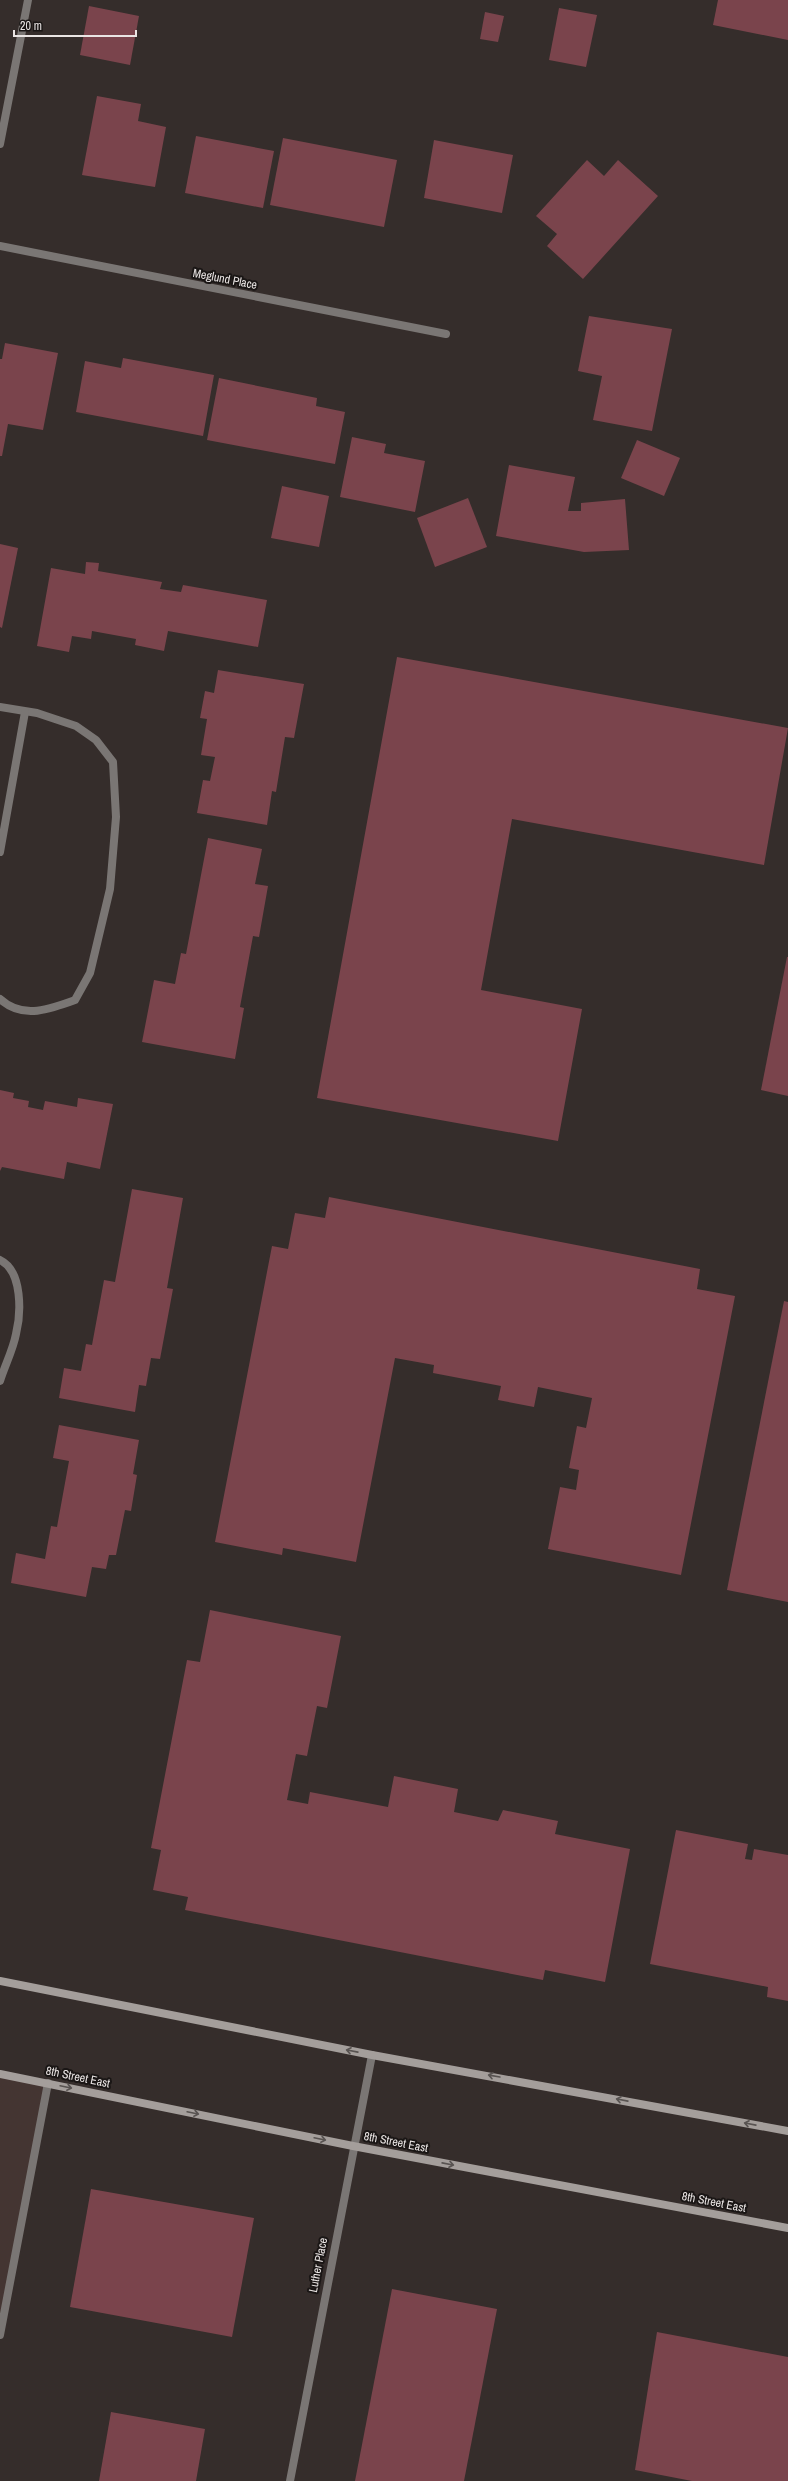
<svg xmlns="http://www.w3.org/2000/svg" width="788" height="2481" viewBox="0 0 788 2481" font-family="'Archivo Narrow',sans-serif">
	<style>
		.built { fill: #443532 }
		.building { fill: #7a444c }
		.lines { fill: none; stroke-linecap: round; stroke-linejoin: round }
		.lane { stroke: #7a7674; stroke-width: 8 }
		.street { stroke: #7a7674; stroke-width: 8 }
		.secondary { stroke: #a49e9b; stroke-width: 8 }
		.oneway { stroke: #585351 }
		.labels { text-anchor: middle; dominant-baseline: central; stroke-width: 4; stroke-linejoin: round; paint-order: stroke }
		.street-label { font-size: 12px; fill: #eae5e4; stroke: #1a1615 }
	</style>
	<rect width="100%" height="100%" fill="#352d2b"/>
	<path class="built" d="M0,2074L48,2083L0,2335Z"/>
	<g class="building">
		<path d="M718,0H788V40L713,25Z"/>
		<path d="M89,6L139,16L130,65L80,55Z"/>
		<path d="M559,8L597,15L586,67L549,60Z"/>
		<path d="M485,12L504,16L498,42L480,39Z"/>
		<path d="M97,96L141,104L138,121L166,127L155,187L82,175Z"/>
		<path d="M196,136L274,151L263,208L185,193Z"/>
		<path d="M283,138L397,160L384,227L270,205Z"/>
		<path d="M434,140L513,155L502,213L424,198Z"/>
		<path d="M587,160L604,176L618,160L658,196L583,279L547,246L557,234L536,216Z"/>
		<path d="M589,316L672,329L652,431L593,420L602,376L578,371Z"/>
		<path d="M5,343L58,353L43,430L8,424L2,456H0V359H2Z"/>
		<path d="M123,358L214,375L203,436L76,412L85,361L121,368Z"/>
		<path d="M219,378L317,398L316,406L345,412L335,464L207,440Z"/>
		<path d="M352,437L386,444L384,453L425,461L415,512L340,497Z"/>
		<path d="M637,440L680,458L664,496L621,478Z"/>
		<path d="M509,465L575,477L568,511H581V503L625,499L629,550L584,552L496,536Z"/>
		<path d="M282,486L329,496L319,547L271,538Z"/>
		<path d="M468,498L487,547L435,567L417,518Z"/>
		<path d="M0,544L18,548L2,628L0,627Z"/>
		<path d="M86,562L99,563L98,571L162,582L160,589L181,592L183,585L267,600L258,647L168,631L164,651L135,645L136,639L92,631L91,639L72,636L69,652L37,646L51,568L85,574Z"/>
		<path d="M397,657L788,728L764,865L512,819L481,990L582,1009L558,1141L317,1098Z"/>
		<path d="M218,670L304,684L294,738L285,737L276,792L272,791L267,825L197,813L203,780L210,781L215,757L201,755L207,719L200,718L205,691L214,693Z"/>
		<path d="M208,838L262,849L255,884L268,886L259,937L253,936L240,1007L244,1008L235,1059L142,1042L154,980L175,984L181,953L186,954Z"/>
		<path d="M787,957H788V1096L761,1090Z"/>
		<path d="M0,1090L14,1093L13,1098L29,1101L28,1107L43,1110L45,1101L77,1107L78,1098L113,1104L100,1169L67,1162L64,1179L2,1167L0,1171Z"/>
		<path d="M132,1189L183,1198L167,1288L173,1289L160,1359L151,1358L146,1386L139,1385L135,1412L59,1398L64,1368L81,1371L86,1344L92,1345L104,1280L115,1282Z"/>
		<path d="M329,1197L700,1269L697,1289L735,1296L681,1575L548,1549L560,1487L576,1490L579,1470L569,1468L577,1426L586,1428L592,1398L538,1387L534,1407L498,1400L501,1386L433,1373L434,1365L395,1358L356,1562L283,1548L282,1555L215,1542L272,1246L288,1249L295,1213L325,1218Z"/>
		<path d="M784,1301L788,1302V1602L727,1590Z"/>
		<path d="M59,1425L139,1440L133,1474L137,1475L131,1511L125,1510L116,1555H109L106,1569L92,1567L86,1597L11,1583L16,1553L45,1559L51,1526L57,1527L69,1461L53,1458Z"/>
		<path d="M210,1610L341,1636L327,1708L317,1706L307,1756L296,1754L287,1800L308,1804L310,1792L388,1807L394,1776L458,1789L454,1812L498,1821L503,1810L558,1821L555,1834L630,1849L605,1982L545,1970L543,1980L185,1910L188,1897L153,1890L161,1850L151,1848L187,1660L200,1662Z"/>
		<path d="M676,1830L748,1844L745,1859L752,1860L754,1849L788,1855V2001L767,1997L768,1987L650,1964Z"/>
		<path d="M91,2189L254,2218L232,2337L70,2307Z"/>
		<path d="M392,2289L497,2309L464,2481H355Z"/>
		<path d="M657,2332L788,2357V2481H692L635,2470Z"/>
		<path d="M111,2412L205,2429L196,2481H99Z"/>
	</g>
	<g class="lines">
		<g class="lane">
			<path d="M0,707L37,713L76,726L96,740L113,762L116,817L110,889L90,973L75,1000C49,1009 23,1020 0,999"/>
			<path d="M0,852L25,712"/>
			<path d="M0,1260C23,1271 21,1314 16,1334C13,1350 5,1365 0,1381"/>
			<path d="M0,2335L48,2083"/>
		</g>
		<g class="street">
			<path d="M0,144L28,0"/>
			<path d="M0,246L446,334"/>
			<path d="M290,2481L372,2055"/>
		</g>
		<g class="secondary">
			<path d="M0,1981L372,2055L788,2131"/>
			<path d="M0,2074L353,2146L788,2228"/>
		</g>
	</g>
	<defs><path id="oneway-shaft" d="M-6 0H5M1.5-3L5.5 0L1.5 3" fill="none" stroke-width="1.6" stroke-linecap="round" stroke-linejoin="round"/></defs>
	<g class="oneway">
		<use href="#oneway-shaft" transform="translate(352 2051) rotate(-169)"/>
		<use href="#oneway-shaft" transform="translate(494 2076) rotate(-170)"/>
		<use href="#oneway-shaft" transform="translate(66 2087) rotate(12)"/>
		<use href="#oneway-shaft" transform="translate(622 2100) rotate(-169)"/>
		<use href="#oneway-shaft" transform="translate(193 2113) rotate(12)"/>
		<use href="#oneway-shaft" transform="translate(750 2124) rotate(-169)"/>
		<use href="#oneway-shaft" transform="translate(320 2139) rotate(12)"/>
		<use href="#oneway-shaft" transform="translate(448 2164) rotate(11)"/>
	</g>
	<g class="labels">
		<g class="street-label">
			<text transform="translate(225 279) rotate(11)">Meglund Place</text>
			<text transform="translate(78 2077) rotate(12)">8th Street East</text>
			<text transform="translate(396 2142) rotate(11)">8th Street East</text>
			<text transform="translate(714 2202) rotate(11)">8th Street East</text>
			<text transform="translate(318 2265) rotate(-79)">Luther Place</text>
		</g>
	</g>
	<path d="M14 30v6h122v-6" fill="none" stroke="#eae5e4" stroke-width="2"/>
	<text x="20" y="30" font-size="12" fill="#eae5e4" stroke="#1a1615" stroke-width="3" paint-order="stroke">20 m</text>
</svg>
